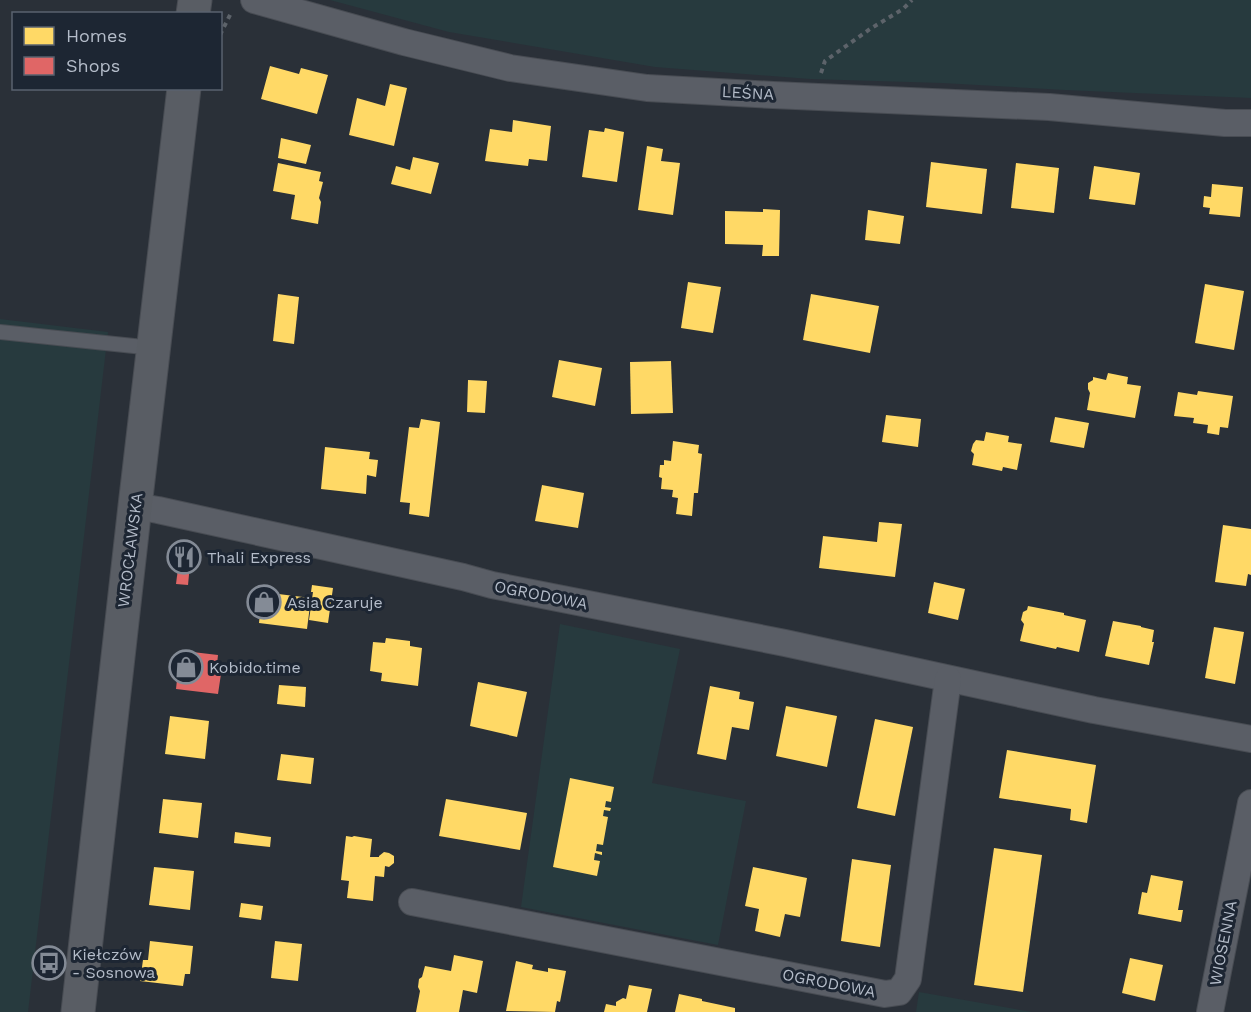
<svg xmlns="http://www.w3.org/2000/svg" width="1251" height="1012" viewBox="0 0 1251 1012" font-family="'Work Sans',sans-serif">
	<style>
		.green { fill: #273a3e }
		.homes { fill: #ffd966 }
		.shops { fill: #e06666 }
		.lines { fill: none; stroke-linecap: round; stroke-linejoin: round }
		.lane-casing { stroke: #484c53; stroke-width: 16 }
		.street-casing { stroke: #484c53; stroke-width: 28 }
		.secondary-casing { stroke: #484c53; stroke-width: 35 }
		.path { stroke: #5d636a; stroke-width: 4; stroke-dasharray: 4.5 4.5; stroke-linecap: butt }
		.lane { stroke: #5a5e66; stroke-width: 14 }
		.street { stroke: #5a5e66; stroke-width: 26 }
		.secondary { stroke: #595d64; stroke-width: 33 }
		.labels { text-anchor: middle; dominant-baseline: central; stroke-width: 6; stroke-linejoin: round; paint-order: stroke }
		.street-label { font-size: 16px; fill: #b4bcc9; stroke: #1d2633 }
		.poi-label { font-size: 16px; fill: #b4bcc9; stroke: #1d2633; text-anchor: start }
	</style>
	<rect width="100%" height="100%" fill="#2a3038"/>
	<g class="green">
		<path d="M330,0H1251V98L1065,90L942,83L810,79L655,67L449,32Z"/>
		<path d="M0,319L108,332L28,1012H0Z"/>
		<path d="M560,624L680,649L652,783L746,801L718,945L521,907Z"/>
		<path d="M919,992L1032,1012H916Z"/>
	</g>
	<g class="homes">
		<path d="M270,66L299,74L301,68L328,75L317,114L261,99Z"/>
		<path d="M390,84L407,88L394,146L349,135L357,98L385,106Z"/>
		<path d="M513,120L551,126L547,161L529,159L528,166L485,161L490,129L512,132Z"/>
		<path d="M605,128L624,132L617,182L582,177L589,130L604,132Z"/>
		<path d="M281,138L311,145L306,164L278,158Z"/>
		<path d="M647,146L663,149L661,161L680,163L673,215L638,210Z"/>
		<path d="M413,157L439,163L431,194L391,184L396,166L410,170Z"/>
		<path d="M931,162L987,169L982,214L926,207Z"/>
		<path d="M278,163L321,172L319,181L323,182L319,198L321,202L318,224L291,219L295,195L273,191Z"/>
		<path d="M1016,163L1059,168L1054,213L1011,208Z"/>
		<path d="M1094,166L1140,173L1135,205L1089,199Z"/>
		<path d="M1212,184L1243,187L1240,217L1209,214L1210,208L1203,207L1204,196L1211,197Z"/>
		<path d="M763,209L780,210L779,256H762L763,245L725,244V211L763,212Z"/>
		<path d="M868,210L904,216L900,244L865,240Z"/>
		<path d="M688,282L721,287L713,333L681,328Z"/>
		<path d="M1205,284L1244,291L1234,350L1195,343Z"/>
		<path d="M278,294L299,297L294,344L273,341Z"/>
		<path d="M811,294L879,306L870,353L803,340Z"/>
		<path d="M559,360L602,368L595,406L552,397Z"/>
		<path d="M671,361L673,413L631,414L630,362Z"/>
		<path d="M1108,373L1128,377L1127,384L1141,386L1135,418L1087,410L1090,393L1088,389V383L1093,380V377L1106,380Z"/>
		<path d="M468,380L487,381L485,413L467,412Z"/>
		<path d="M1198,391L1233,396L1228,428L1220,427L1219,435L1207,433L1208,425L1193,423L1194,418L1174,416L1178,392L1197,395Z"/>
		<path d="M886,415L921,419L918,447L882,442Z"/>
		<path d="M1055,417L1089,423L1084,448L1050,442Z"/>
		<path d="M421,419L440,422L429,517L409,514L410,503L400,502L409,427L419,428Z"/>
		<path d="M986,432L1009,436L1008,442L1022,444L1017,470L1003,467L1002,471L972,465L974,454L971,451L973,444L976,440L984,441Z"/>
		<path d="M673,441L699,445L698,453L702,454L698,493H694L692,516L676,514L678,498L672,497L673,490L661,489L662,478L659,477L660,465H664V460L671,461Z"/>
		<path d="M325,447L370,452L369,459L378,460L376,477L367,475L366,494L321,489Z"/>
		<path d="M542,485L584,493L578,528L535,521Z"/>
		<path d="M879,522L902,524L895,577L819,568L823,536L877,542Z"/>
		<path d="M1223,525L1251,529V575L1248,574L1246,586L1215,582Z"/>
		<path d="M934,582L965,589L958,620L928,613Z"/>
		<path d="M312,585L333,588L328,623L309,620L313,592H311Z"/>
		<path d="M262,592L311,598L307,629L259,623Z"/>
		<path d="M1028,606L1064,613V615L1086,620L1079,652L1057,647L1056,649L1020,641L1024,624L1021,620L1023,612L1027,610Z"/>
		<path d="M1113,621L1141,626V627L1154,630L1152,642H1154L1149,665L1105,656Z"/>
		<path d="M1214,627L1244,632L1235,684L1205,678Z"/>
		<path d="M386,638L410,641V646L422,648L418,686L381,681L382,673L370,671L373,642L385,643Z"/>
		<path d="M478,682L527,692L517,737L470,726Z"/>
		<path d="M279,685L306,687L305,707L277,704Z"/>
		<path d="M710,686L740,692L739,699L754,702L749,730L732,727L726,760L697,754Z"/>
		<path d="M786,706L837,716L827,767L776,756Z"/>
		<path d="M170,716L209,721L205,759L165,754Z"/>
		<path d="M875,719L913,727L895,816L857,808Z"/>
		<path d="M1007,750L1096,765L1087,823L1070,820L1071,809L999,798Z"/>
		<path d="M281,754L314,758L311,784L277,780Z"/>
		<path d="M570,778L614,787L611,802L606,801L605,807L611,808L610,811L604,810L603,816L608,817L603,845L597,844L596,851L602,852V855L595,853L594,860L600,861L597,876L553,867Z"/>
		<path d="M163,799L202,803L198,838L159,833Z"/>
		<path d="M446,799L527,813L520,850L439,836Z"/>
		<path d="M235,832L271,837L270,847L234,843Z"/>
		<path d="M346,836L352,837L354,836L372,839L370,857H379V856L384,852L389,853L394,856V863L389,867L385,866L384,877L375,876L373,901L347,898L349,881L341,880Z"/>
		<path d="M994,848L1042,855L1023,992L974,985Z"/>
		<path d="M852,859L891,865L880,947L841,941Z"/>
		<path d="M154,867L194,871L190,910L149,905Z"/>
		<path d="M753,867L807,878L800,917L785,914L780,937L755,931L759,909L745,906Z"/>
		<path d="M1151,875L1183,881L1178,910H1183L1181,922L1138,914L1142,892L1147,893Z"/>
		<path d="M241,903L263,906L261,920L239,917Z"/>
		<path d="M150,941L193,946L190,974H185L183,986L140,981L143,960H148Z"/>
		<path d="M275,941L302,944L298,981L271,978Z"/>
		<path d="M454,955L483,961L477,993L463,990L459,1012H416L420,991L418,987L419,979L422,977L425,966L451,971Z"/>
		<path d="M1130,958L1163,965L1155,1001L1122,993Z"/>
		<path d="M516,961L533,965L532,969L548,972V968L566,971L560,1002L557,1001L555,1012L506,1011Z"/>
		<path d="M629,985L652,989L647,1012H604L606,1004L616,1006V1002L623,998L626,999Z"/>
		<path d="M679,994L702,999V1001L735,1008V1012H675Z"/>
	</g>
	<g class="shops">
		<path d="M180,553L191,554L188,585L176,584Z"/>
		<path d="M184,651L218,655L216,674H221L218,694L176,689L178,670H183Z"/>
	</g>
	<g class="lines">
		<defs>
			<path id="lane" d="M0,332L153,348"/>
			<g id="street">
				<path d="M254,0L404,42L510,68L647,88L773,95L1049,107L1225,123H1251"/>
				<path d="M135,506L158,510L463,577L492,585L785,643L1094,710L1251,739"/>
				<path d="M412,902L885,994L899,992L908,979L948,679"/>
				<path d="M1210,1012L1251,803"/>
			</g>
			<g id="secondary">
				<path d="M193,14L195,0"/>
				<path d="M78,1012L135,506L184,88"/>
			</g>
		</defs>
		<use href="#lane" class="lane-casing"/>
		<use href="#street" class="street-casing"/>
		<use href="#secondary" class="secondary-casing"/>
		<g class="path">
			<path d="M220,35L232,11"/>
			<path d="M821,73L825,61L870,29L903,9L912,0"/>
		</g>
		<use href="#lane" class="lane"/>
		<use href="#street" class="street"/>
		<use href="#secondary" class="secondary"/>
	</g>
	<defs>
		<symbol id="restaurant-ring" viewBox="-11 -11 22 22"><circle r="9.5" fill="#1d2633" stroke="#848b96" stroke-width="1.5"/><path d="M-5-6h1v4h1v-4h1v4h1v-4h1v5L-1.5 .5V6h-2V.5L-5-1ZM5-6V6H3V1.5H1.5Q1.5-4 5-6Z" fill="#848b96"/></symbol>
		<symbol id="shop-ring" viewBox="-11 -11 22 22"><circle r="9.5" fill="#1d2633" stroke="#848b96" stroke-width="1.5"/><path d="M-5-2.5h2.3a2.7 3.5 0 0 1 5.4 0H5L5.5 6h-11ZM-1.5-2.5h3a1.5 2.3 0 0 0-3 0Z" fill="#848b96"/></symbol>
		<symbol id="bus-ring" viewBox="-11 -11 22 22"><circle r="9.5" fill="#1d2633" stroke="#848b96" stroke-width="1.5"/><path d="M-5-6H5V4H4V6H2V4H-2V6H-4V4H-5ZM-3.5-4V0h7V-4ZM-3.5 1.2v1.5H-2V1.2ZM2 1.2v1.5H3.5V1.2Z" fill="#848b96"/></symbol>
	</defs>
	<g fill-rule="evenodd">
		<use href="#restaurant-ring" x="165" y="538" width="38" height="38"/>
		<use href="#shop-ring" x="245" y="583" width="38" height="38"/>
		<use href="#shop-ring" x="167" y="648" width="38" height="38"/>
		<use href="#bus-ring" x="30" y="944" width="38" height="38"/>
	</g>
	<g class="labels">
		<g class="street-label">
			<text transform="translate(748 93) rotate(3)">LEŚNA</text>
			<text transform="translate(130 550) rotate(-83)">WROCŁAWSKA</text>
			<text transform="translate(541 595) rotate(11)">OGRODOWA</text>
			<text transform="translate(1223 943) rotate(-79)">WIOSENNA</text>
			<text transform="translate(829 983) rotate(11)">OGRODOWA</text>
		</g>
		<g class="poi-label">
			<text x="207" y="557">Thali Express</text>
			<text x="287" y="602">Asia Czaruje</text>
			<text x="209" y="667">Kobido.time</text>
			<text x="72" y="954">Kiełczów<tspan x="72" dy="18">- Sosnowa</tspan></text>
		</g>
	</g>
	<rect x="12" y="12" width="210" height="78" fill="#1d2633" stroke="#59626f" stroke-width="1.5"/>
	<rect x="24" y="27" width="30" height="18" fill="#ffd966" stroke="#59626f" stroke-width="1.5"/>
	<text x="66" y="42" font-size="18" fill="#b4bcc9">Homes</text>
	<rect x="24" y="57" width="30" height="18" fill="#e06666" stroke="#59626f" stroke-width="1.5"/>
	<text x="66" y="72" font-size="18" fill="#b4bcc9">Shops</text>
</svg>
